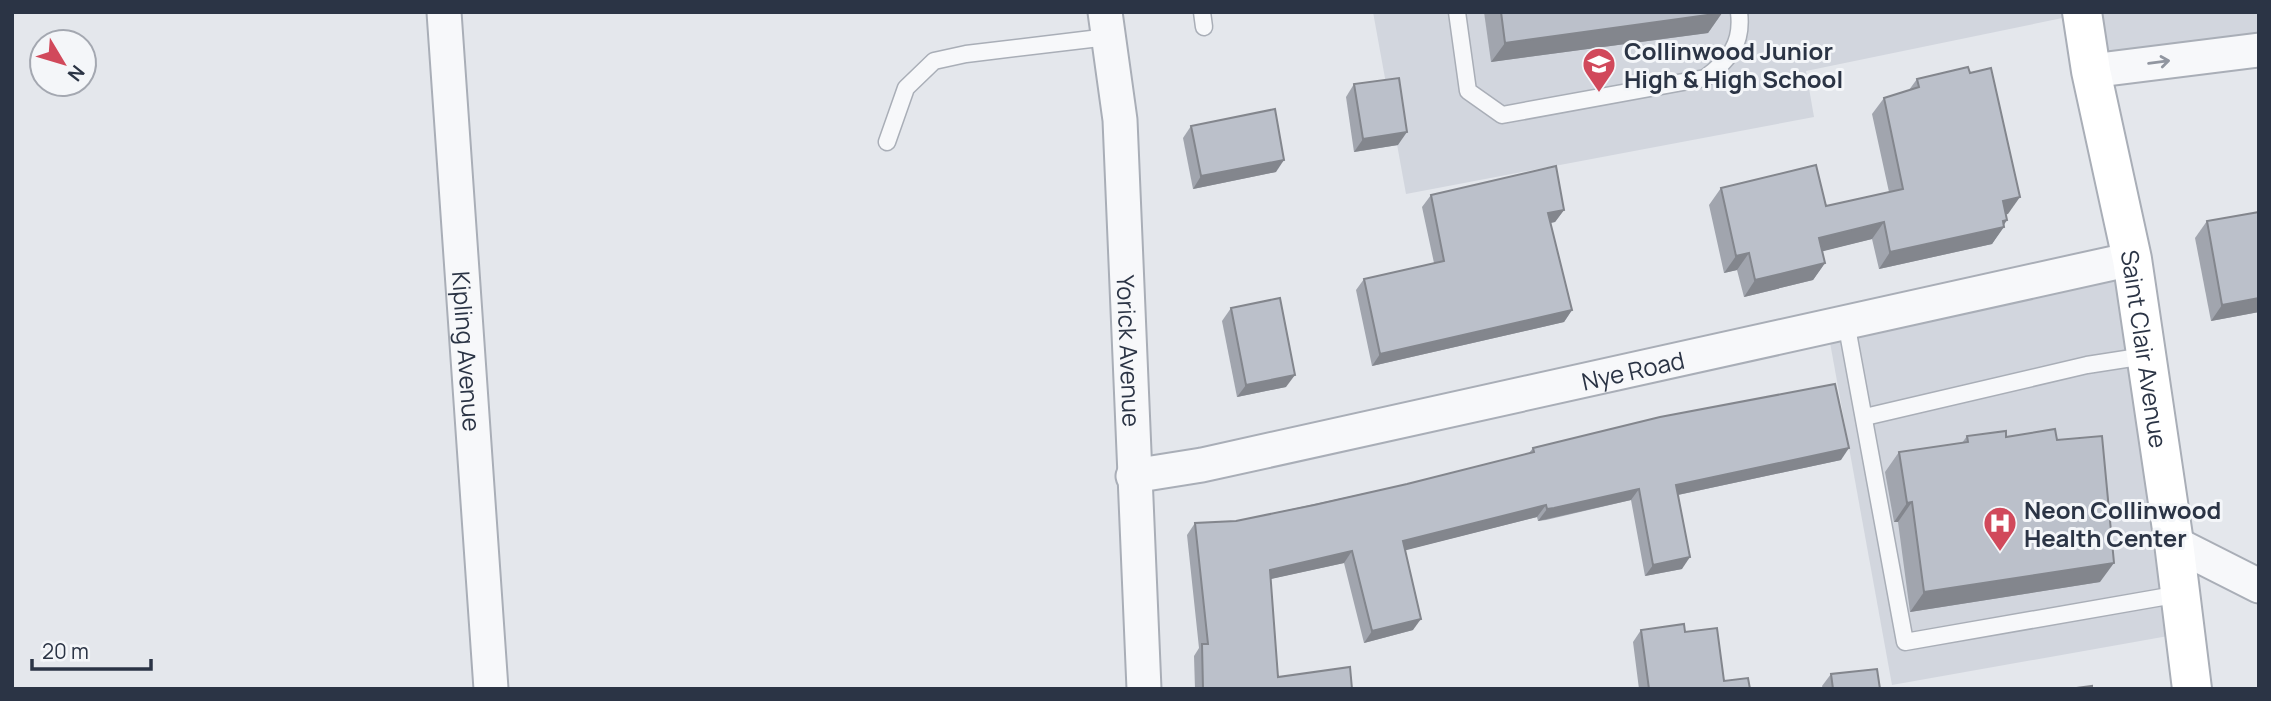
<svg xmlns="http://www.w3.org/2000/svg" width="2271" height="701" viewBox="0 0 2271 701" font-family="Manrope,sans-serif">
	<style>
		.built { fill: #d2d6de }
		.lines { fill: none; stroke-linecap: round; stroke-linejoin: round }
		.lane-casing { stroke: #a9aeb7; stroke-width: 19 }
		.street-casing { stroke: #a9aeb7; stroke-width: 37 }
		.secondary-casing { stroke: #a9aeb7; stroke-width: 42 }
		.lane { stroke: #f7f8fa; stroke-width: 16 }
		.street { stroke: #f7f8fa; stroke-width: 33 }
		.secondary { stroke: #fff; stroke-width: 38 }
		.wall { fill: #a1a5ae }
		.shaded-wall { fill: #83868d }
		.building { fill: #bbc0ca; stroke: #83868d; stroke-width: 2 }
		.oneway { stroke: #9196a0 }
		.labels { text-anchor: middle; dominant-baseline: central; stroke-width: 6; stroke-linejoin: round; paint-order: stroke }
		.poi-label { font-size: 24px; font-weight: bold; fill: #2b3445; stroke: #f4f6f9; text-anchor: start }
		.street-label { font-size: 24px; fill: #2b3445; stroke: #f4f6f9 }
	</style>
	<rect width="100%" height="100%" fill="#e4e7ec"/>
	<g class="built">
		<path d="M1373,12H2259V50L2091,71L2082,14L1806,71L1814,117L1406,194Z"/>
		<path d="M2132,259L2185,633L1892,685L1827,326Z"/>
	</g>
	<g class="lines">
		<defs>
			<g id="lane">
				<path d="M1202,12L1204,27"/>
				<path d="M1457,12L1468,91L1502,115L1705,78C1729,60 1743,44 1739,12"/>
				<path d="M887,142L906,88L934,61L966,54L1108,37"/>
				<path d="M1846,322L1905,642L2180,594"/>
				<path d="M1865,417L2087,365L2145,356"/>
			</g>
			<g id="street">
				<path id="s1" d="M444,12L491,689"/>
				<path id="s2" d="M1105,12L1120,120L1144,689"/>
				<path d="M2091,71L2259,50"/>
				<path id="s3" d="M1133,476L1202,465L2132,259"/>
				<path d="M2174,543L2259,586"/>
			</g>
			<g id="secondary">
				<path id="s4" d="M2082,12L2091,71L2132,259L2174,543L2192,689"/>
			</g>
		</defs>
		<use href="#lane" class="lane-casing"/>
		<use href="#street" class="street-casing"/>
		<use href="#secondary" class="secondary-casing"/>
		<use href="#lane" class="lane"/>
		<use href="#street" class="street"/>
		<use href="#secondary" class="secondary"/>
	</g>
	<g class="wall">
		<path d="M1484,12H1722V13L1708,33L1491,62Z"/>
		<path d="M1917,79L2008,214H2006L2004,225L1992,244L1879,269L1872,239L1822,251L1825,263L1813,280L1744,297L1737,270L1724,273L1709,205L1721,188L1826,206L1889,192L1872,114L1884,98L1909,90Z"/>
		<path d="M1354,84L1398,145L1354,152L1346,97Z"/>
		<path d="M1191,126L1276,172L1193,189L1183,138Z"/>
		<path d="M1431,195L1564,210L1555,222L1550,223L1572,310L1564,322L1372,366L1356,290L1364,279L1434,263L1422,207Z"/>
		<path d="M2207,221L2259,312L2211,321L2195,238Z"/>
		<path d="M1231,308L1286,387L1237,397L1222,321Z"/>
		<path d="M1967,436L2057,440L2100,582L1910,612L1898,522H1894L1885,472L1899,452L1962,443Z"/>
		<path d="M1533,448L1841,460L1678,495L1682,569L1645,576L1631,500L1546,520L1538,521L1537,517L1405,550L1413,630L1364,643L1344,563L1270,579L1278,677L1352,689H1195L1194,656L1199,648L1187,535L1195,523L1236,521L1407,484L1529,453Z"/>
		<path d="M1641,630L1685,632L1724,681L1750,689H1639L1633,642Z"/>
		<path d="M1831,674L1880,689H1823L1822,686Z"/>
	</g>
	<g class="shaded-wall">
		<path d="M1722,13L1708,33L1491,62L1505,43Z"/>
		<path d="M1407,132L1398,145L1354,152L1363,139Z"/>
		<path d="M1284,160L1276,172L1193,189L1201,176Z"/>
		<path d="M2020,197L2008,214L1991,218L2003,201Z"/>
		<path d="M1564,210L1555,222L1540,225L1548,213Z"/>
		<path d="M2007,220L2002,228L2004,227L1992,244L1879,269L1890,252Z"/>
		<path d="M1884,222L1872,239L1808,255L1819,238Z"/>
		<path d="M1749,253L1737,270L1724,273L1736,256Z"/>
		<path d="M1825,263L1813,280L1744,297L1755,280Z"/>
		<path d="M2259,298V312L2211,321L2222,305Z"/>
		<path d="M1572,310L1564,322L1372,366L1380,354Z"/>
		<path d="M1295,375L1286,387L1237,397L1246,385Z"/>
		<path d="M1849,448L1841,460L1668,497L1676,485Z"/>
		<path d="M1639,489L1631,500L1538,521L1547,509Z"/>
		<path d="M1912,502L1898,522H1894L1907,503Z"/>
		<path d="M1546,505L1537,517L1395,553L1403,541Z"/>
		<path d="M1352,551L1344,563L1262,581L1270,570Z"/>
		<path d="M1690,557L1682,569L1645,576L1653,565Z"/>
		<path d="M2114,563L2100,582L1910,612L1924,592Z"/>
		<path d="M1421,619L1413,630L1364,643L1372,631Z"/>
	</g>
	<g class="building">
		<path d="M1501,12H1722V13L1505,43Z"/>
		<path d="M1968,67L1970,73L1991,68L2020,197L2003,201L2007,220L2003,221L2004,227L1890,252L1884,222L1819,238L1825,263L1755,280L1749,253L1736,256L1721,188L1816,165L1826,206L1903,189L1884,98L1919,87L1917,79Z"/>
		<path d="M1399,78L1407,132L1363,139L1354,84Z"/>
		<path d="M1275,109L1284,160L1201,176L1191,126Z"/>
		<path d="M1556,166L1564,210L1548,213L1572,310L1380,354L1364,279L1444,261L1431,195Z"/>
		<path d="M2259,212V298L2222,305L2207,221Z"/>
		<path d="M1280,298L1295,375L1246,385L1231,308Z"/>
		<path d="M1835,384L1849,448L1676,485L1690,557L1653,565L1639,489L1554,508L1547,509L1546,505L1403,541L1421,619L1372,631L1352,551L1270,570L1278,677L1350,667L1352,689H1203L1202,644H1208L1195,523L1236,521L1314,505L1407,484L1534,452L1533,448L1660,417Z"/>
		<path d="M2055,429L2057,440L2102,436L2114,563L1924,592L1912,502L1907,503L1899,452L1968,442L1967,436L2006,431V437Z"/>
		<path d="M1684,624L1685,632L1717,628L1724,681L1748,678L1750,689H1649L1641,630Z"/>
		<path d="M1877,669L1880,689H1833L1831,674Z"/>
		<path d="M2092,686V689H2069Z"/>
	</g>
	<defs><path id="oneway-shaft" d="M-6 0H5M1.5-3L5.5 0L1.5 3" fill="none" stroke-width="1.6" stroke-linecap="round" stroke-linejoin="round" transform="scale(1.75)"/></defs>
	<use class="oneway" href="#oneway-shaft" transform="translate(2159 62) rotate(-7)"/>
	<defs>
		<symbol id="school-pin" viewBox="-11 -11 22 30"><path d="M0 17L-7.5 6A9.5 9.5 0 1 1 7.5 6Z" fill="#d1495b" stroke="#f4f6f9"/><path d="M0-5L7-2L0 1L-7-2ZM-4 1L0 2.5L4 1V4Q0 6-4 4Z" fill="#fff"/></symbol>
		<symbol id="hospital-pin" viewBox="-11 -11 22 30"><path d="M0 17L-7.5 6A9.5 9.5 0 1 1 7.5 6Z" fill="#d1495b" stroke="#f4f6f9"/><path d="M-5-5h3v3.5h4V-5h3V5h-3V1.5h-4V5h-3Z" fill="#fff"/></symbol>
	</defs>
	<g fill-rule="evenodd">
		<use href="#school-pin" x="1580" y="45" width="38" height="52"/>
		<use href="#hospital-pin" x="1981" y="504" width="38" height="52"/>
	</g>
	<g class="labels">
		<g class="poi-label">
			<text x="1624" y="50">Collinwood Junior<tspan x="1624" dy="28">High &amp; High School</tspan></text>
			<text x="2024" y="509">Neon Collinwood<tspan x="2024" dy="28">Health Center</tspan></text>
		</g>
		<g class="street-label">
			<text stroke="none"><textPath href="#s4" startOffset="343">Saint Clair Avenue</textPath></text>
			<text stroke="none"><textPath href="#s2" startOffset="340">Yorick Avenue</textPath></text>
			<text stroke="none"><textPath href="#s1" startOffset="340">Kipling Avenue</textPath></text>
			<text stroke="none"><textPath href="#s3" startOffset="511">Nye Road</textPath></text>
		</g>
	</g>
	<rect width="2271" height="701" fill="none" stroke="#2b3445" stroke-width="28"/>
	<g transform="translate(63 63) rotate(128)"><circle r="33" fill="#f4f6f9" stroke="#a4a8b1" stroke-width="2"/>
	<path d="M0-5L12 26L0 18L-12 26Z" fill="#d1495b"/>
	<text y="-10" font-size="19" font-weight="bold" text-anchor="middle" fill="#2b3445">N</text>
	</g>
	<path d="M32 659v10h119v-10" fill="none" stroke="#2b3445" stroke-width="3.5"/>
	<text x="42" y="659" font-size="21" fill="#2b3445" stroke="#f4f6f9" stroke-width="5" paint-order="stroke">20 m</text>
</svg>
